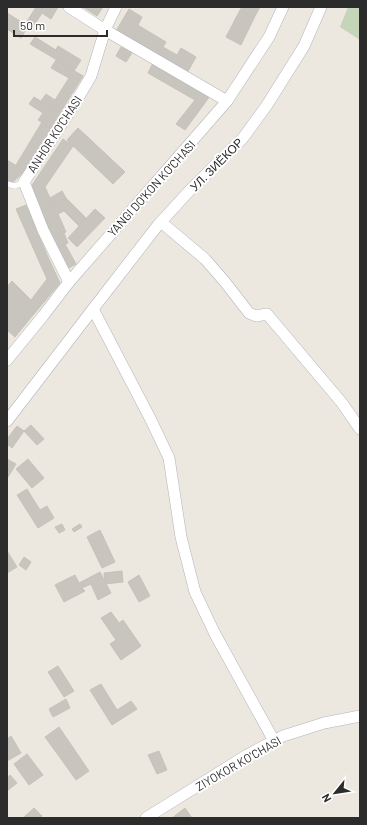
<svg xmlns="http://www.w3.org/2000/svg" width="367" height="825" viewBox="0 0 367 825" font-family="Barlow,sans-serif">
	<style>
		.cemetery { fill: #c5d5b8 }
		.building { fill: #c8c5be; stroke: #c8c3b9 }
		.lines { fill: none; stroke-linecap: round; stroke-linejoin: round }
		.lane-casing { stroke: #b3b5be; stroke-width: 6 }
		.street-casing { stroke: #b3b5be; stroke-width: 12 }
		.lane { stroke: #fff; stroke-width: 5.5 }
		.street { stroke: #fff; stroke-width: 11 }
		.labels { text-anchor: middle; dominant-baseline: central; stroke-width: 4; stroke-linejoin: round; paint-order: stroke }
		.street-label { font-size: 12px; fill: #2c2c2c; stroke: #fff }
	</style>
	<rect width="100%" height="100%" fill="#ece7df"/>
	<path class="cemetery" d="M348,7H360V40L340,27Z"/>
	<g class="building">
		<path d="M36,7H58L51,19L42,13L33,27L26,23Z"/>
		<path d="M83,7H103L97,16Z"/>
		<path d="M242,7H260L254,18L240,10Z"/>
		<path d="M129,9L142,17L138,25L141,27L132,41L116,31Z"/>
		<path d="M240,10L254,18L241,45L226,37Z"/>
		<path d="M7,13L28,26L21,38L7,29Z"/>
		<path d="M141,27L166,42L158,56L132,41Z"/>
		<path d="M35,37L56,50L52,57L30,44Z"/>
		<path d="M58,46L81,60L74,71L52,57Z"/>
		<path d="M121,47L132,53L126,62L116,56Z"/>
		<path d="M163,47L177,55L181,48L196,57L187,73L158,56Z"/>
		<path d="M56,60L83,76L60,113L41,101L46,94L55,100L69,78L51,68Z"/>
		<path d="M153,63L179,78L174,88L148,73Z"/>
		<path d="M179,78L210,96L185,130L176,124L195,100L174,88Z"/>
		<path d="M34,97L60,113L51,128L38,120L43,113L29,104Z"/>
		<path d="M42,122L51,128L25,171L16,165Z"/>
		<path d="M78,128L125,172L113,184L67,140Z"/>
		<path d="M63,139L73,146L45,187L50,198L62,191L66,198L40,213L30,188Z"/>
		<path d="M7,160L25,171L12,183L7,182Z"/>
		<path d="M66,198L87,219L79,226L64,211L58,214L66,232L51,238L40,213Z"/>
		<path d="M26,205L47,255L38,259L16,209Z"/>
		<path d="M95,209L105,218L77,247L68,238Z"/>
		<path d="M64,233L68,243L56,249L51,238Z"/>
		<path d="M65,244L76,264L67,269L56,249Z"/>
		<path d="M47,255L60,283L28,321L7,300V287L12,281L31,300L47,279L38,259Z"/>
		<path d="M7,300L28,321L15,337L7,330Z"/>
		<path d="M31,425L44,439L37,445L24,431Z"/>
		<path d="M17,426L24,431L12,448L7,444V439Z"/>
		<path d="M7,459L16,464L8,477L7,476Z"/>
		<path d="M28,459L44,478L32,488L16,469Z"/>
		<path d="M27,489L40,510L47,506L54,518L38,528L17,495Z"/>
		<path d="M62,524L65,530L59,533L55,527Z"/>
		<path d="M80,524L82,527L74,532L72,529Z"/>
		<path d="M100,530L115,562L102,568L87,537Z"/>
		<path d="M7,551L17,567L7,573Z"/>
		<path d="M24,557L31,562L26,570L19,565Z"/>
		<path d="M122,571L123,582L105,584L104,573Z"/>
		<path d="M100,572L111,593L98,600L91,584L82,588L85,591L64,602L55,585L75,575L79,583Z"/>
		<path d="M139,575L150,596L139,602L128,582Z"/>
		<path d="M111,612L119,623L123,620L141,646L121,660L110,644L116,640L101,618Z"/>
		<path d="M58,666L74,691L64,697L48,672Z"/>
		<path d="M101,684L117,710L131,701L137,709L112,725L90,690Z"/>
		<path d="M66,699L70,708L53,717L49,709Z"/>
		<path d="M59,727L74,749L61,759L45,737Z"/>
		<path d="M11,736L21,753L7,761V739Z"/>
		<path d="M74,749L89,771L76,780L61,759Z"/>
		<path d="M159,751L167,770L157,774L148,755Z"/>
		<path d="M27,754L43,775L29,785L14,764Z"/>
		<path d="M10,775L17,783L7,791V778Z"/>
		<path d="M34,808L42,816L40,818H23Z"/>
		<path d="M185,808L192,818H172Z"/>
	</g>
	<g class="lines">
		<defs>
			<path id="lane" d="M7,184L15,186L24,182"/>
			<g id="street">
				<path d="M69,7L105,30L227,101"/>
				<path d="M161,222L205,259L225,282L249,313L256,316L267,314L342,403L360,429"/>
				<path d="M69,282L43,230L24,182L74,105L91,76L105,30L116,7"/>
				<path d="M93,309L158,225L192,188L243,138L267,105L304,46L321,7"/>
				<path d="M7,360L43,316L69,282L227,101L269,37L283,7"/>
				<path d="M7,421L93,309L151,420L169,458L181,537L195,592L215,634L274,741"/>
				<path d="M146,818L247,755L283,736L324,723L360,716"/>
			</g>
		</defs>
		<use href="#lane" class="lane-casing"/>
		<use href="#street" class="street-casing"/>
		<use href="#lane" class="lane"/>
		<use href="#street" class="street"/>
	</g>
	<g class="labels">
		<g class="street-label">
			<text transform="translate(54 134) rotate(-57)">ANHOR KO'CHASI</text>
			<text transform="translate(216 164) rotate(-45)">УЛ. ЗИЁКОР</text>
			<text transform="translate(151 188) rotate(-48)">YANGI DO'KON KO'CHASI</text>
			<text transform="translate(238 763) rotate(-30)">ZIYOKOR KO'CHASI</text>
		</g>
	</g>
	<rect width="367" height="825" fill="none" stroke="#2c2c2c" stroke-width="16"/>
	<g transform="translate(335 793) rotate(240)" stroke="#ffffff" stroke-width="3" paint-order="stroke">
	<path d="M0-3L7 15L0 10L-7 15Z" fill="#2c2c2c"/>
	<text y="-6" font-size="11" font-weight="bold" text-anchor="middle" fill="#2c2c2c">N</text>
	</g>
	<path d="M14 30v6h93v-6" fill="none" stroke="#2c2c2c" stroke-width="2"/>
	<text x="20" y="30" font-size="12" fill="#2c2c2c" stroke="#ffffff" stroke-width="3" paint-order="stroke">50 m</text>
</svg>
